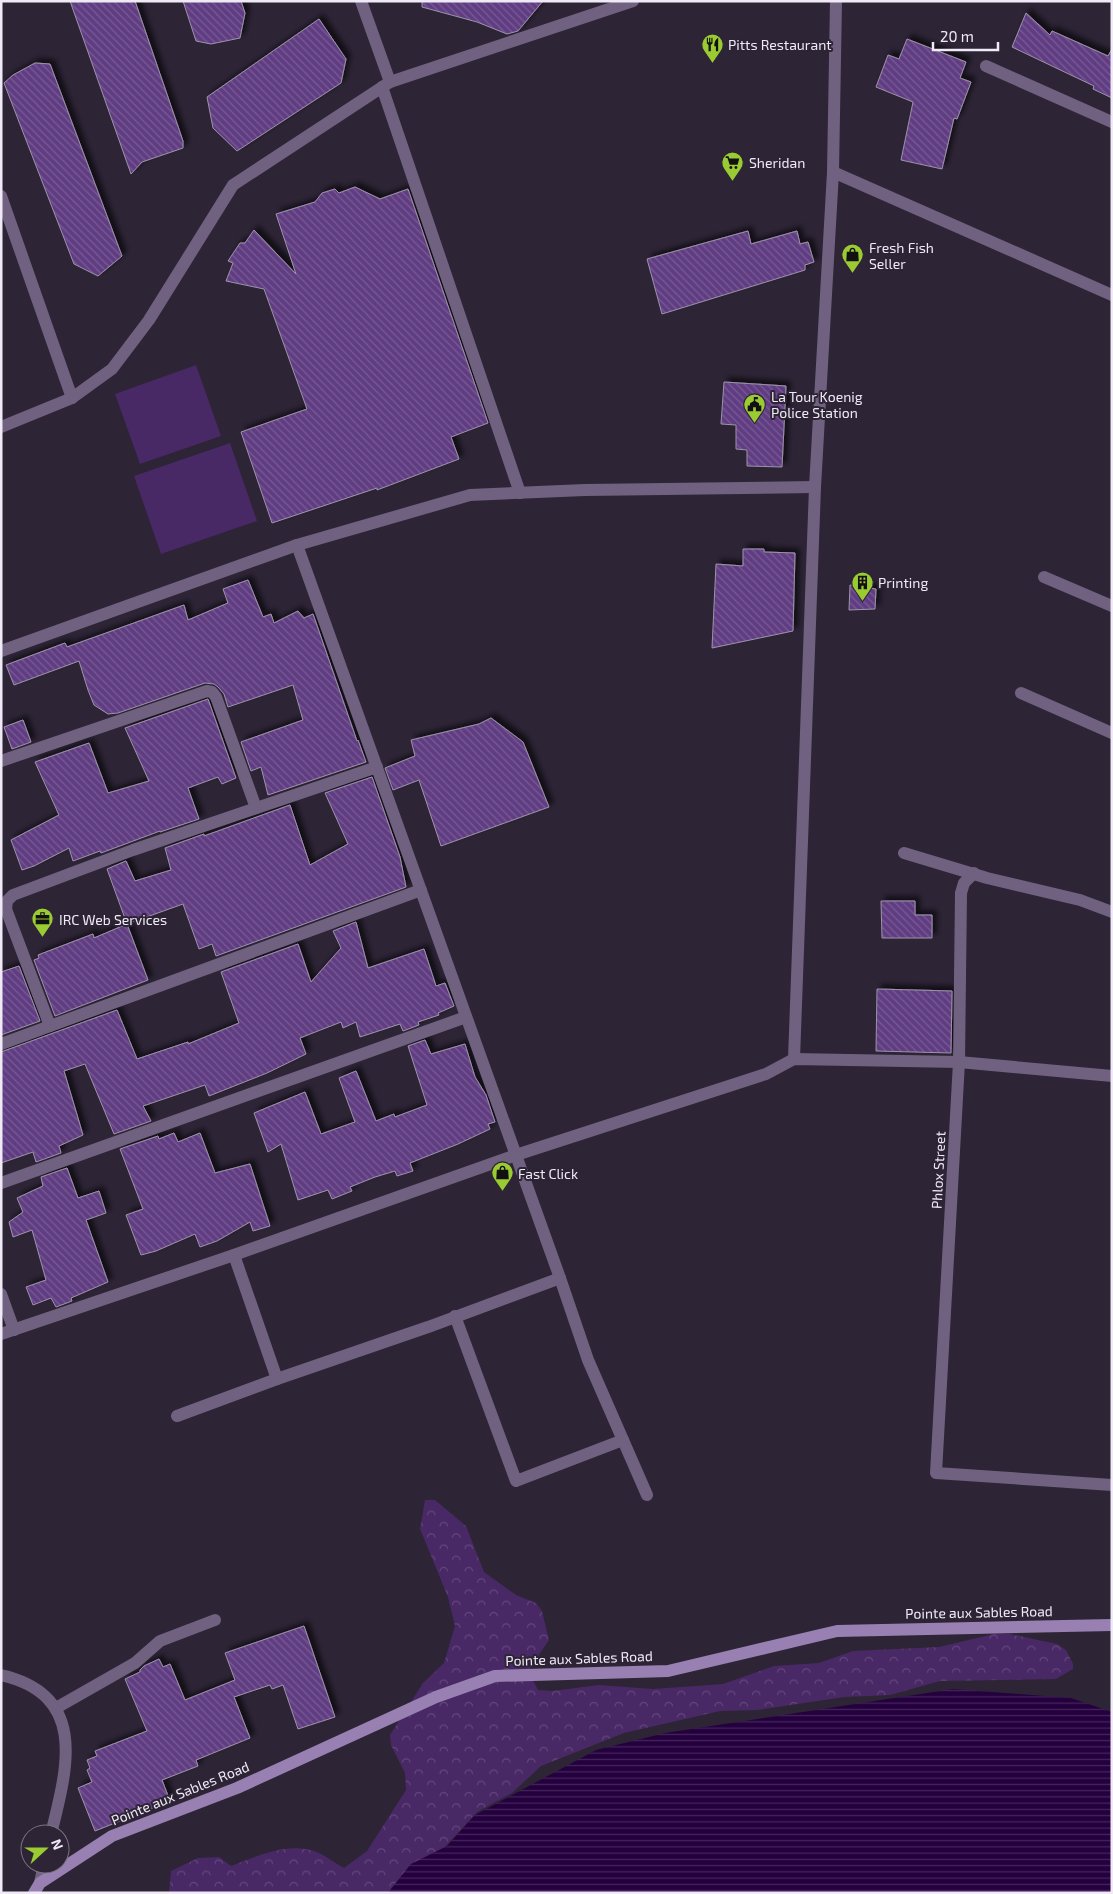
<svg xmlns="http://www.w3.org/2000/svg" width="1113" height="1894" viewBox="0 0 1113 1894" font-family="'Exo 2',sans-serif">
	<style>
		.forest { fill: url(#forest-crowns) }
		.park { fill: #492866 }
		.water { fill: url(#water-rules) }
		.building { fill: url(#building-back-hatch); stroke: #9d93aa; filter: url(#shadow) }
		.lines { fill: none; stroke-linecap: round; stroke-linejoin: round }
		.minor { stroke: #706180; stroke-width: 12 }
		.tertiary { stroke: #706180; stroke-width: 12 }
		.secondary { stroke: #9881b2; stroke-width: 12 }
		.labels { text-anchor: middle; dominant-baseline: central; stroke-width: 4; stroke-linejoin: round; paint-order: stroke }
		.poi-label { font-size: 14px; fill: #efeaf6; stroke: #2d2436; text-anchor: start }
		.street-label { font-size: 14px; fill: #efeaf6; stroke: #2d2436 }
	</style>
	<defs>
		<pattern id="forest-crowns" width="20" height="18" patternUnits="userSpaceOnUse" patternTransform="scale(1.25)"><rect width="20" height="18" fill="#492866"/><path d="M2 6a3 3 0 1 1 6 0M12 15a3 3 0 1 1 6 0" fill="none" stroke="#64477c"/></pattern>
		<pattern id="water-rules" width="6" height="5" patternUnits="userSpaceOnUse" patternTransform="scale(1.25)"><rect width="6" height="5" fill="#24003e"/><path d="M0 2.5h6" fill="none" stroke="#44255a"/></pattern>
		<pattern id="building-back-hatch" width="6" height="6" patternUnits="userSpaceOnUse" patternTransform="scale(1.25)"><rect width="6" height="6" fill="#613e82"/><path d="M-1 5l2 2M0 0l6 6M5-1l2 2" fill="none" stroke="#785a94"/></pattern>
		<filter id="shadow"><feDropShadow dx="4.5" dy="-4.5" stdDeviation="2.5" flood-color="#0009"/></filter>
	</defs>
	<rect width="100%" height="100%" fill="#2d2436"/>
	<path class="forest" d="M425,1500H435L466,1526L484,1572L516,1595L536,1603L542,1611L549,1640L528,1671L538,1690L552,1691L599,1685L653,1689L723,1684L774,1666L819,1663L853,1651L939,1647L994,1634H1010L1057,1644L1066,1650L1073,1664V1669L1056,1679L940,1681L890,1695L845,1697L757,1710L720,1711L624,1733L541,1766L512,1793L477,1812L444,1848L409,1866L388,1893H169L171,1871L198,1858L219,1857L231,1866C257,1856 289,1841 317,1852C326,1856 335,1863 344,1868L367,1851L406,1790L405,1773L391,1745L390,1735L423,1683L444,1663L455,1626L448,1597L420,1529Z"/>
	<g class="park">
		<path d="M196,365L221,436L140,464L115,394Z"/>
		<path d="M230,443L257,521L161,554L134,476Z"/>
	</g>
	<path class="water" d="M953,1689L1071,1698L1112,1712V1893H388L411,1864L447,1846L475,1815L596,1750L665,1733Z"/>
	<g class="building">
		<path d="M70,1H135L183,141V148L142,162L131,174Z"/>
		<path d="M183,1H241L245,13L240,38L211,44L196,41Z"/>
		<path d="M422,1H543L518,31L507,34L477,22L422,7Z"/>
		<path d="M1026,13L1050,35L1052,31L1108,56L1112,49V98L1093,89L1094,86L1012,47Z"/>
		<path d="M319,19L346,59L341,83L237,151L213,128L207,97Z"/>
		<path d="M907,39L966,62L960,78L971,82L957,119L954,118L942,169L901,160L913,102L876,87L888,55L899,59Z"/>
		<path d="M35,63L50,64L122,256L98,276L74,264L4,83L13,75Z"/>
		<path d="M355,187L380,199L408,189L488,423L451,437L459,459L377,490V488L272,523L241,432L307,409L264,289L226,281L233,263L228,261L240,243H245L254,230L296,274L276,214L315,202L322,193L335,189L339,193Z"/>
		<path d="M748,231L751,244L797,231L800,244L808,242L814,262L805,265V270L662,314L647,259Z"/>
		<path d="M724,382L786,386L782,467L747,466V450L736,449V425L721,424Z"/>
		<path d="M743,549H764V552L795,553L793,631L712,648L716,564L743,566Z"/>
		<path d="M248,580L263,617L271,614L274,623L298,611L304,618L313,614L357,741L358,740L366,762L268,795L261,767L251,771L241,742L303,720L293,685L228,707L224,694L218,687L214,684L205,683L118,713L108,714L94,705L88,690L79,661L14,685L6,665L65,643L67,647L184,605L188,620L228,603L223,589Z"/>
		<path d="M850,585L876,589L875,609L849,610Z"/>
		<path d="M208,699L236,778L222,784L218,777L188,788L199,819L160,832V831L101,853L100,851L73,861L69,848L34,866L22,870L11,840L59,815L35,762L89,743L108,793L149,781L125,728Z"/>
		<path d="M491,718L523,742L549,807L441,846L419,780L393,790L385,768L415,756L411,740L479,724Z"/>
		<path d="M23,720L31,742L12,749L4,727Z"/>
		<path d="M372,777L400,857L406,887L216,956L212,944L199,949L183,904L127,924L107,869L126,861L135,881L171,870L165,848L204,834V836L290,805L310,865L348,844L325,793Z"/>
		<path d="M881,901H915V915H932V938H882Z"/>
		<path d="M356,922L368,968L424,949L436,986L445,983L454,1006L438,1013L439,1015L418,1022L419,1025L403,1031L400,1024L360,1037L356,1022L343,1028L341,1022L300,1038L306,1054L267,1073L209,1096L205,1085L143,1106L151,1121L114,1134L85,1064L64,1071L83,1135L59,1146L61,1153L36,1162L33,1152L1,1163V1052L117,1010L137,1059L188,1042V1044L239,1023L221,972L298,944L311,982L341,948L333,931Z"/>
		<path d="M127,924L148,980L55,1016L34,960L39,958L38,955L93,934L94,938Z"/>
		<path d="M19,966L40,1021L1,1035V972Z"/>
		<path d="M877,989L952,991L951,1053L876,1051Z"/>
		<path d="M425,1040L431,1054L465,1044L475,1077L486,1095L495,1122L488,1124L490,1129L458,1144L410,1163L413,1171L397,1176L395,1171L375,1177L350,1187L352,1191L332,1199L328,1190L298,1200L281,1144L268,1152L254,1113L305,1092L321,1134L355,1122L339,1078L356,1071L376,1121L394,1114L395,1117L427,1105L408,1046Z"/>
		<path d="M174,1133L178,1142L200,1133L215,1173L250,1164L270,1226L253,1231L250,1222L217,1241L200,1247L195,1234L156,1251L141,1255L126,1215L143,1209L120,1149L158,1136L159,1139Z"/>
		<path d="M67,1168L78,1198L99,1191L106,1213L86,1220L108,1282L71,1298L72,1301L56,1307L51,1298L33,1305L26,1287L46,1280L32,1230L13,1237L9,1222L23,1212L17,1198L43,1186L41,1177Z"/>
		<path d="M304,1626L335,1717L298,1729L283,1685L272,1689L270,1685L234,1697L250,1738L196,1760L198,1766L162,1780L170,1801L95,1831L78,1788L92,1782L87,1770L90,1768L87,1760L97,1756L95,1751L147,1731L125,1679L140,1672V1670L144,1666L159,1659L163,1667L170,1664L185,1700L235,1680L225,1653Z"/>
	</g>
	<g class="lines">
		<g class="minor">
			<path d="M361,1L390,82"/>
			<path d="M986,66L1112,122"/>
			<path d="M382,87L520,493"/>
			<path d="M833,172L1112,295"/>
			<path d="M1,196L72,398"/>
			<path d="M1,427L72,398L112,369L149,320L233,185L390,82L633,1"/>
			<path d="M297,545L560,1278L588,1360L647,1495"/>
			<path d="M1044,577L1112,606"/>
			<path d="M1,651L297,545L470,495L585,490L815,487"/>
			<path d="M1021,693L1112,733"/>
			<path d="M1,761L207,691L212,692L216,697L256,808"/>
			<path d="M904,853L987,878L1080,900L1112,912"/>
			<path d="M974,873L964,883L961,893L959,1062L936,1473L1112,1485"/>
			<path d="M50,1026L6,909L7,901L13,895L133,850L377,767"/>
			<path d="M1,1044L421,890"/>
			<path d="M794,1059L815,487L833,172L836,1"/>
			<path d="M1,1183L466,1017"/>
			<path d="M234,1255L277,1379"/>
			<path d="M1,1294L14,1330"/>
			<path d="M455,1316L516,1481L623,1440"/>
			<path d="M1,1334L234,1255L516,1155L766,1074L794,1059L959,1062L1112,1076"/>
			<path d="M177,1416L277,1379L428,1327L560,1278"/>
			<path d="M56,1708L135,1663L160,1641L215,1620"/>
		</g>
		<g class="tertiary">
			<path d="M1,1675C89,1695 67,1769 51,1834"/>
			<path d="M40,1883L44,1864"/>
		</g>
		<path class="secondary" d="M34,1893L40,1883L112,1836L237,1788L436,1697L495,1676L668,1671L837,1631L1112,1625"/>
	</g>
	<defs>
		<symbol id="restaurant-pin" viewBox="-11 -11 22 30"><path d="M0 17L-7.5 6A9.5 9.5 0 1 1 7.5 6Z" fill="#9bcb33" stroke="#2d2436"/><path d="M-5-6h1v4h1v-4h1v4h1v-4h1v5L-1.5 .5V6h-2V.5L-5-1ZM5-6V6H3V1.5H1.5Q1.5-4 5-6Z" fill="#111"/></symbol>
		<symbol id="supermarket-pin" viewBox="-11 -11 22 30"><path d="M0 17L-7.5 6A9.5 9.5 0 1 1 7.5 6Z" fill="#9bcb33" stroke="#2d2436"/><path d="M-6-5.5h2.5l.6 2H6L4.5 2H-2.5L-4.4-4H-6ZM-1.5 3.2a1.3 1.3 0 1 0 .1 0ZM3 3.2a1.3 1.3 0 1 0 .1 0Z" fill="#111"/></symbol>
		<symbol id="shop-pin" viewBox="-11 -11 22 30"><path d="M0 17L-7.5 6A9.5 9.5 0 1 1 7.5 6Z" fill="#9bcb33" stroke="#2d2436"/><path d="M-5-2.5h2.3a2.7 3.5 0 0 1 5.4 0H5L5.5 6h-11ZM-1.5-2.5h3a1.5 2.3 0 0 0-3 0Z" fill="#111"/></symbol>
		<symbol id="civic-pin" viewBox="-11 -11 22 30"><path d="M0 17L-7.5 6A9.5 9.5 0 1 1 7.5 6Z" fill="#9bcb33" stroke="#2d2436"/><path d="M-.6-6.5H3V-4.5H.6V-3L4-1V1h2V6H-6V1h2V-1L-.6-3ZM-1.2 2.5V6h2.4V2.5Z" fill="#111"/></symbol>
		<symbol id="building-pin" viewBox="-11 -11 22 30"><path d="M0 17L-7.5 6A9.5 9.5 0 1 1 7.5 6Z" fill="#9bcb33" stroke="#2d2436"/><path d="M-4-6H4V6H1V3H-1V6H-4ZM-2.5-4.3h1.7v1.8h-1.7ZM.8-4.3h1.7v1.8H.8ZM-2.5-1h1.7V.8h-1.7ZM.8-1h1.7V.8H.8Z" fill="#111"/></symbol>
		<symbol id="office-pin" viewBox="-11 -11 22 30"><path d="M0 17L-7.5 6A9.5 9.5 0 1 1 7.5 6Z" fill="#9bcb33" stroke="#2d2436"/><path d="M-6-3h4V-5.5h4V-3h4V5H-6ZM-1-4.5V-3h2v-1.5ZM-6 0V1H6V0Z" fill="#111"/></symbol>
	</defs>
	<g fill-rule="evenodd">
		<use href="#restaurant-pin" x="700" y="32" width="25" height="34"/>
		<use href="#supermarket-pin" x="720" y="150" width="25" height="34"/>
		<use href="#shop-pin" x="840" y="242" width="25" height="34"/>
		<use href="#civic-pin" x="742" y="392" width="25" height="34"/>
		<use href="#building-pin" x="850" y="570" width="25" height="34"/>
		<use href="#office-pin" x="30" y="906" width="25" height="34"/>
		<use href="#shop-pin" x="490" y="1160" width="25" height="34"/>
	</g>
	<g class="labels">
		<g class="poi-label">
			<text x="728" y="44">Pitts Restaurant</text>
			<text x="749" y="162">Sheridan</text>
			<text x="869" y="247">Fresh Fish<tspan x="869" dy="16">Seller</tspan></text>
			<text x="771" y="396">La Tour Koenig<tspan x="771" dy="16">Police Station</tspan></text>
			<text x="878" y="582">Printing</text>
			<text x="59" y="919">IRC Web Services</text>
			<text x="518" y="1173">Fast Click</text>
		</g>
		<g class="street-label">
			<text transform="translate(938 1170) rotate(-87)">Phlox Street</text>
			<text transform="translate(979 1612) rotate(-1)">Pointe aux Sables Road</text>
			<text transform="translate(579 1658) rotate(-2)">Pointe aux Sables Road</text>
			<text transform="translate(180 1793) rotate(-22)">Pointe aux Sables Road</text>
		</g>
	</g>
	<rect width="1113" height="1894" fill="none" stroke="#efeaf6" stroke-width="5"/>
	<g transform="translate(45 1849) rotate(69)"><circle r="24" fill="#2d2436" stroke="#7b7383"/>
	<path d="M0-4L9 19L0 12L-9 19Z" fill="#9bcb33"/>
	<text y="-8" font-size="14" font-weight="bold" text-anchor="middle" fill="#efeaf6">N</text>
	</g>
	<path d="M933 42v8h65v-8" fill="none" stroke="#efeaf6" stroke-width="2.5"/>
	<text x="940" y="42" font-size="15" fill="#efeaf6" stroke="#2d2436" stroke-width="4" paint-order="stroke">20 m</text>
</svg>
